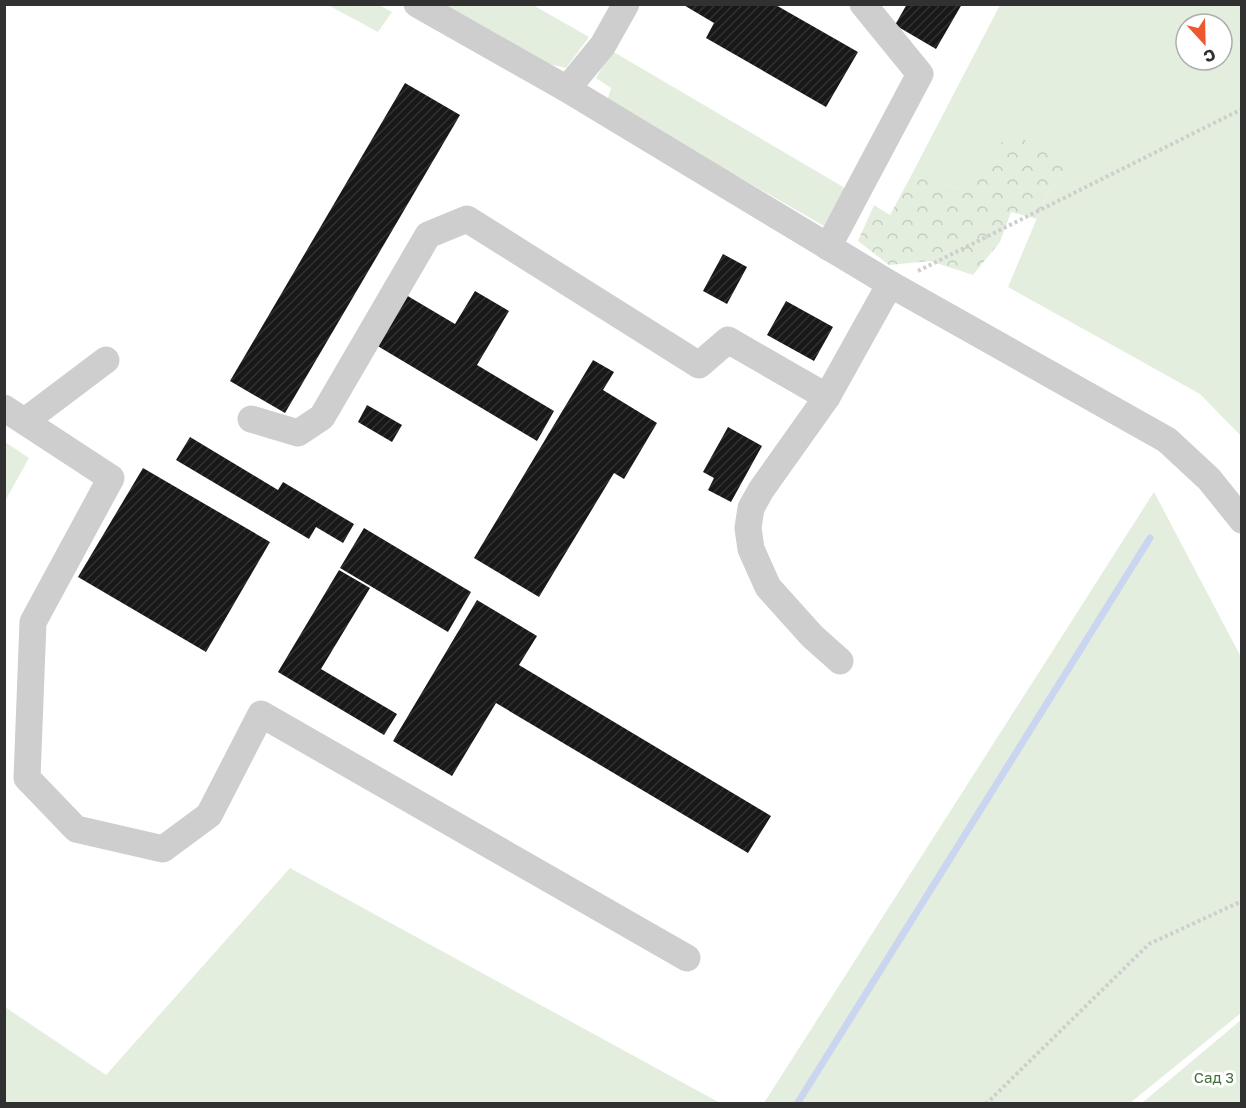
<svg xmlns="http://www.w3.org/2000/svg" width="1246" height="1108" viewBox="0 0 1246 1108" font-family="'Golos Text',sans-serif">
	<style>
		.green { fill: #e3eedf; fill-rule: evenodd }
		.forest { fill: url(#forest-crowns) }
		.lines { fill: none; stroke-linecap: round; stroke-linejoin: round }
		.stream { stroke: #cad6ef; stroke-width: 7 }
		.building { fill: url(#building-hatch) }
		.path { stroke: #cecece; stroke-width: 4; stroke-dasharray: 3 3; stroke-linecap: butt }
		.minor { stroke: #cecece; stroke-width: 27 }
		.labels { text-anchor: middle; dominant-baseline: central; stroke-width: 6; stroke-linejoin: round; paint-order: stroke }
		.park-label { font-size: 15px; fill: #44703b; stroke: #fff }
	</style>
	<defs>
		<pattern id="forest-crowns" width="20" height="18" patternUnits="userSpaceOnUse" patternTransform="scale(1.5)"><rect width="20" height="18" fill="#e3eedf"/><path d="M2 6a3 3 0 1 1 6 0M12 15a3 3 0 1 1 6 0" fill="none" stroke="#c3cdc0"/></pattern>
		<pattern id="building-hatch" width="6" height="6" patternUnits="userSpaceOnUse" patternTransform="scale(1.5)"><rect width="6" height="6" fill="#181818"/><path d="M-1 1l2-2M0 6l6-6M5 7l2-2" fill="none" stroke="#313131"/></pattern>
	</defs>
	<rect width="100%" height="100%" fill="#fff"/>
	<g class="green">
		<path d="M328,5H379L392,12L378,32Z"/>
		<path d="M442,5H533L589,37L566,68L545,63Z"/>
		<path d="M1000,5H1241V436L1200,394L1008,287L1048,192L1068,164L964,190L911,176ZM1186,24H1222V60H1186Z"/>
		<path d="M612,51L845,188L824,226L607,101L611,88L596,78Z"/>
		<path d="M5,442L29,458L5,501Z"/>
		<path d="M1154,492L1241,657V1013L1130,1103H764Z"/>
		<path d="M290,868L720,1103H5V1007L106,1075Z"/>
		<path d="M1241,1020V1103H1142Z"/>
	</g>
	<path class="forest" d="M1010,132L1068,164L1048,192L1037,219L1011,212L1000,242L973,275L930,261L889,265L858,241L874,205L890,215L911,176L964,190Z"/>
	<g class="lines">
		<path class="stream" d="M797,1104L1150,538"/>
	</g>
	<g class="building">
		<path d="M682,4H774L858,52L826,107L706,38L714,23Z"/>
		<path d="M907,4H962L936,49L895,25Z"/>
		<path d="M405,83L460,115L285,413L230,381Z"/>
		<path d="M723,254L747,267L727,304L703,291Z"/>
		<path d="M475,291L509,311L477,365L554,411L537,441L376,345L406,295L455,324Z"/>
		<path d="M786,301L833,327L814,361L767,335Z"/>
		<path d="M593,360L614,372L603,390L657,423L624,479L614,473L539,597L474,558Z"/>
		<path d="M367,405L402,425L392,442L358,422Z"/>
		<path d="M728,427L762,446L731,502L708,490L714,478L703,472Z"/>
		<path d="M190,437L278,490L283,482L354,524L343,543L316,527L309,539L176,460Z"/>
		<path d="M143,468L270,542L206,652L78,577Z"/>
		<path d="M364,528L471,592L448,632L340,568Z"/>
		<path d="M339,570L370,588L321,669L397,714L384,735L278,672Z"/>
		<path d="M477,600L537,636L519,665L771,816L748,853L496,703L452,776L393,741Z"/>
	</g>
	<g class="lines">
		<g class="path">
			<path d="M918,271L1242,109"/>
			<path d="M986,1104L1149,944L1242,901"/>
		</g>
		<g class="minor">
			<path d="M417,4L567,89L890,284L1167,440L1209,479L1242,520"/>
			<path d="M567,89L603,45L626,4"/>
			<path d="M828,247L920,74L863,4"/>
			<path d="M4,408L111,478L33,622L27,778L76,829L163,849L209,815L261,714L687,958"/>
			<path d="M251,419L298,433L322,417L428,235L467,219L699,365L728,340L827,397"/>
			<path d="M25,421L106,360"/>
			<path d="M840,661L812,636L768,587L751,549L748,528L751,508L761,490L827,397L890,284"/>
		</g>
	</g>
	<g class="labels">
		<g class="park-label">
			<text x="1214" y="1077">Сад 3</text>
		</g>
	</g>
	<rect width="1246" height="1108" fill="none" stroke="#313131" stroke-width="12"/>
	<g transform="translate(1204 42) rotate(158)"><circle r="28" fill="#ffffff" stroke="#adadad" stroke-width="1.5"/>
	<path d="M0-4.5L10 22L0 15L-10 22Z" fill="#ef572c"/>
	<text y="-9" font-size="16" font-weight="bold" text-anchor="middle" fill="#313131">С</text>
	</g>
</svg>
